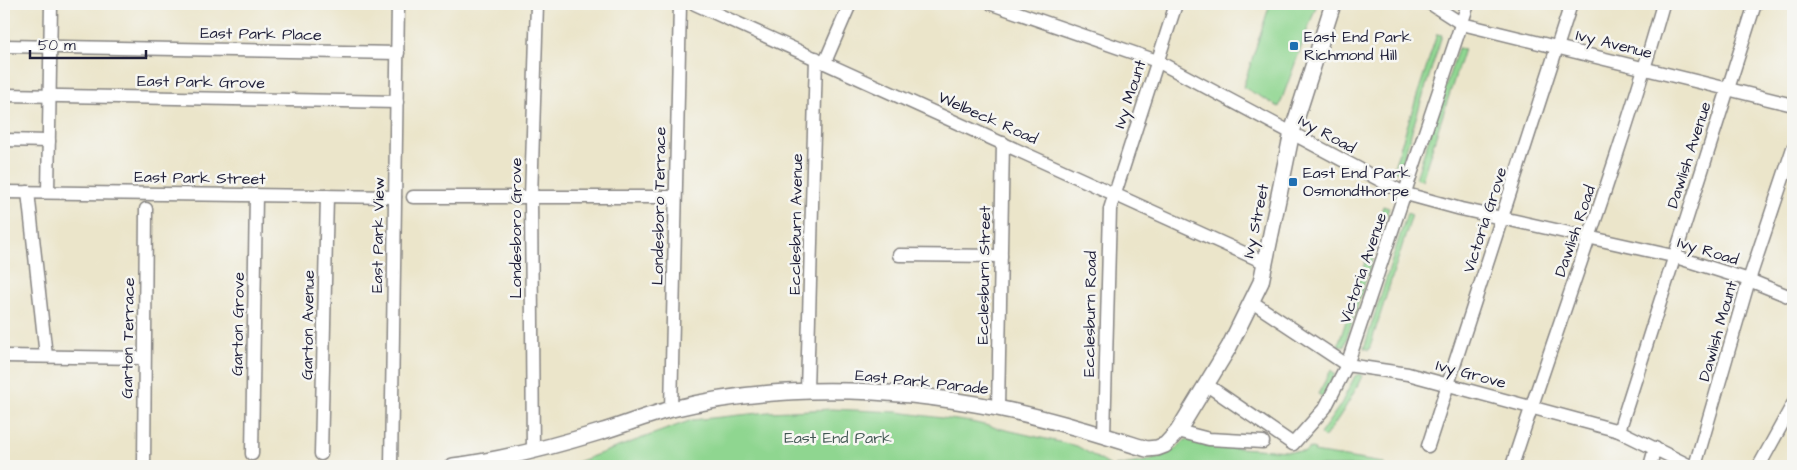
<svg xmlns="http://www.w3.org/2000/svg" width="1797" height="470" viewBox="0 0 1797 470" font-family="'Architects Daughter',sans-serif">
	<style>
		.green { fill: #8fd690; stroke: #587c66 }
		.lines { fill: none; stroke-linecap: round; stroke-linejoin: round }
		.minor-casing { stroke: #868482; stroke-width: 15 }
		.tertiary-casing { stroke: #868482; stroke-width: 18 }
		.minor { stroke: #fff; stroke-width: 12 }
		.tertiary { stroke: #fff; stroke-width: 15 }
		.poi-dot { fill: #1f6fb2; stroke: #f6f6f2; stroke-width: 2 }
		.labels { text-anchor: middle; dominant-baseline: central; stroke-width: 5; stroke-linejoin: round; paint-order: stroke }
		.street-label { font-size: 16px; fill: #22223b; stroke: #f6f6f2 }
		.poi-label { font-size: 16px; fill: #22223b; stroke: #f6f6f2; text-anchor: start }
		.park-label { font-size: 16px; fill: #435854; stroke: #f6f6f2 }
	</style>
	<rect width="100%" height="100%" fill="#f6f6f2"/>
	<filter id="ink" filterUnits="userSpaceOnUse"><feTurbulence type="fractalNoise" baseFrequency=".02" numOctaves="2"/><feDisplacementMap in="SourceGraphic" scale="10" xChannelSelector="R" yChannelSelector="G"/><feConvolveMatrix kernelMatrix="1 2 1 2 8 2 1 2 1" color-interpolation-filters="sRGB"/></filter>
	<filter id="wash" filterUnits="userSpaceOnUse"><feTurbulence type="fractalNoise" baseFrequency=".0096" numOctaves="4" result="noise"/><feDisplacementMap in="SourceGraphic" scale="20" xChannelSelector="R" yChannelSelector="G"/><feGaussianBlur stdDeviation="1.12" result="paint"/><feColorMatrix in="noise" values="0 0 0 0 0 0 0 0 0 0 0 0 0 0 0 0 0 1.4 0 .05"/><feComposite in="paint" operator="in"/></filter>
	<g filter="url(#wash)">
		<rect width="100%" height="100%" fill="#ebe5ca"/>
		<g class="green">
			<path d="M1270,4H1317L1279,107L1243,87Z"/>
			<path d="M1437,34L1442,35L1399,172L1393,170Z"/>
			<path d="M1458,48L1464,49L1422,180L1416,178Z"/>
			<path d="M1383,206L1389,208L1344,347L1338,346Z"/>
			<path d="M1407,213L1412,215L1369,350L1364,348Z"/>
			<path d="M1331,370L1335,374L1323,397L1318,394Z"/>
			<path d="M1359,374L1362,376C1352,398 1339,419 1324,438L1320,434L1341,404L1355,376Z"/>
			<path d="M832,409L898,412L971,422L1077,446L1111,466H566L692,420L769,412Z"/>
			<path d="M1185,440H1194L1207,446L1305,452L1310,448L1315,450L1314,452L1383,463L1385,466H1115C1143,461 1164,462 1185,440Z"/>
		</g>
	</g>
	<g filter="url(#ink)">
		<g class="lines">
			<defs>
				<g id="minor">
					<path d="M695,4L1266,263"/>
					<path d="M992,4L1157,61L1406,194L1461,209L1673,256L1749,280L1793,298"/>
					<path d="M1431,4L1462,24L1793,105"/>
					<path d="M4,46L398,53"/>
					<path d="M825,62L850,4"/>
					<path d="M4,95L397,102"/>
					<path d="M4,140L49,141"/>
					<path d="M4,192L395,197"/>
					<path d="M28,192L46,356"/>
					<path d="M48,192L51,4"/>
					<path d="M413,197H675"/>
					<path d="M899,255L1001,256"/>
					<path d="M1252,302L1347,365L1408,374L1619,431L1690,466"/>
					<path d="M4,356L144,358"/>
					<path d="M1207,385L1293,444L1325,408L1347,365L1468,4"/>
					<path d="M807,391L816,58"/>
					<path d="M998,408L1003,143"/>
					<path d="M671,410L680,4"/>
					<path d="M1178,431L1209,439L1263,442"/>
					<path d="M1619,431L1755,4"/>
					<path d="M1104,436L1110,209L1176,4"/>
					<path d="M1428,446L1571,4"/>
					<path d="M533,451L531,198L537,4"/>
					<path d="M252,454L256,195"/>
					<path d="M321,454L327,196"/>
					<path d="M144,466L146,209"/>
					<path d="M391,466L398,4"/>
					<path d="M1512,466C1562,312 1619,160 1663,4"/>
					<path d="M1650,466L1655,448"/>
					<path d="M1695,466L1749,280L1793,148"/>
					<path d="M1759,466L1793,404"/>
				</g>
				<path id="tertiary" d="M453,466C503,460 551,447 600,432C624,425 647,415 672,409C778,383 891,387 997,408C1048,418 1098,434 1147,449L1157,448L1165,445L1178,431L1229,347L1261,282L1292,132L1333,4"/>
			</defs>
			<use href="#minor" class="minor-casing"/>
			<use href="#tertiary" class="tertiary-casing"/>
			<use href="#minor" class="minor"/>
			<use href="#tertiary" class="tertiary"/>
		</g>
	</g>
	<g class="poi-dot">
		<rect x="1289" y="41" width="10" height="10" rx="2.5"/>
		<rect x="1288" y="177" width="10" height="10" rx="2.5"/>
	</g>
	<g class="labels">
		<g class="street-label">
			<text transform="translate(261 34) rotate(1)">East Park Place</text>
			<text transform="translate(1614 44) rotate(14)">Ivy Avenue</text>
			<text transform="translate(201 82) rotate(1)">East Park Grove</text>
			<text transform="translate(1130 94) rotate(-72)">Ivy Mount</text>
			<text transform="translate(988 118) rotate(24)">Welbeck Road</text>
			<text transform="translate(1327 134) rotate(29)">Ivy Road</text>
			<text transform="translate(1689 155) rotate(-72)">Dawlish Avenue</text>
			<text transform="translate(200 178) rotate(1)">East Park Street</text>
			<text transform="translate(659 206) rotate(-89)">Londesboro Terrace</text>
			<text transform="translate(1485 220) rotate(-72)">Victoria Grove</text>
			<text transform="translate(1256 221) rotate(-78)">Ivy Street</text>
			<text transform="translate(796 224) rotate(-89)">Ecclesburn Avenue</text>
			<text transform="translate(516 228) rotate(-90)">Londesboro Grove</text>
			<text transform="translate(1575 231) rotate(-71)">Dawlish Road</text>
			<text transform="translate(378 235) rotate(-89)">East Park View</text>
			<text transform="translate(1708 251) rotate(17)">Ivy Road</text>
			<text transform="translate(1363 268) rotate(-71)">Victoria Avenue</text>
			<text transform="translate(984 275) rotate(-89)">Ecclesburn Street</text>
			<text transform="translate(1090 314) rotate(-89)">Ecclesburn Road</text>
			<text transform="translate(238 324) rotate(-89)">Garton Grove</text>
			<text transform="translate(308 325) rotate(-89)">Garton Avenue</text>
			<text transform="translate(1718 331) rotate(-74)">Dawlish Mount</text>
			<text transform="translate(128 338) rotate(-89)">Garton Terrace</text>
			<text transform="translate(1471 374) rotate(15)">Ivy Grove</text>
			<text transform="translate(922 382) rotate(6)">East Park Parade</text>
		</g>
		<g class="poi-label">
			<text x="1304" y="37">East End Park<tspan x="1304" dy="18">Richmond Hill</tspan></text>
			<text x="1303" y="173">East End Park<tspan x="1303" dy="18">Osmondthorpe</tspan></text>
		</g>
		<g class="park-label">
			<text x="838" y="438">East End Park</text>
		</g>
	</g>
	<rect width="1797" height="470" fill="none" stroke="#f6f6f2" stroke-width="20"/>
	<path d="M30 50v8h116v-8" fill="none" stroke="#22223b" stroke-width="2.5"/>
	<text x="38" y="50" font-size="15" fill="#22223b" stroke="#f6f6f2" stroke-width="4" paint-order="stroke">50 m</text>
</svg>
